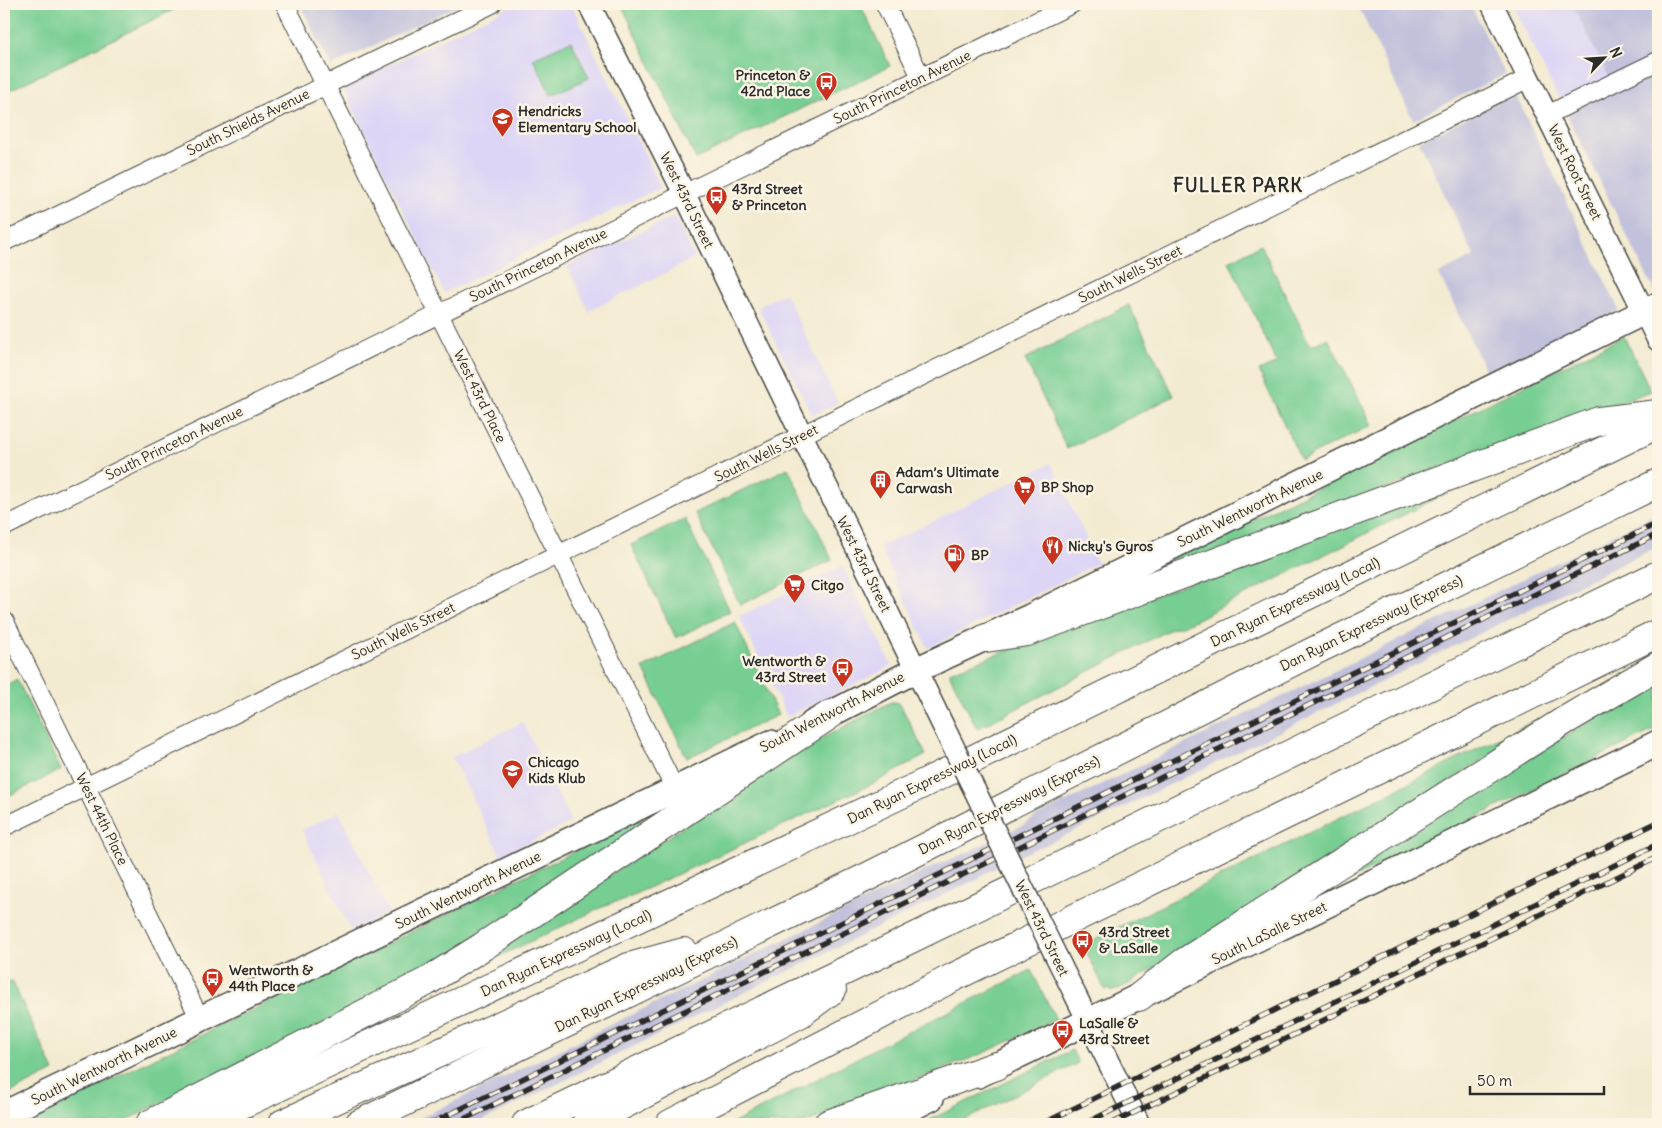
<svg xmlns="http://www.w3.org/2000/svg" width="1662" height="1128" viewBox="0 0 1662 1128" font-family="Delius,sans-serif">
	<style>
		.built { fill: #ddd5f6 }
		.industrial { fill: #c2c1dc }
		.green { fill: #77ce93; stroke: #517c5f }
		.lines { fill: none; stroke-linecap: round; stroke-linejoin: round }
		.minor-casing { stroke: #494844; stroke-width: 20 }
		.tertiary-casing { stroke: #494844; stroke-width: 24 }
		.secondary-casing { stroke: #494844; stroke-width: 28 }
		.motorway-casing { stroke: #494844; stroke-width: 30 }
		.minor { stroke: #fff; stroke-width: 18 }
		.tertiary { stroke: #fff; stroke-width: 21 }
		.secondary { stroke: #fff; stroke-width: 25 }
		.motorway { stroke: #fff; stroke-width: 28 }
		.rail-casing { stroke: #2b2b2b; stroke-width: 5.5 }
		.rail { stroke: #fcf5e5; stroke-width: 4; stroke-dasharray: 11; stroke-linecap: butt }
		.tertiary-bridge-casing { stroke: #494844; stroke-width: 24; stroke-linecap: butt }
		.tertiary-bridge { stroke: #fff; stroke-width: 21 }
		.labels { text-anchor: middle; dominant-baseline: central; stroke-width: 5; stroke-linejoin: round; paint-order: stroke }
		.poi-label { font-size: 14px; font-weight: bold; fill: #2b2b2b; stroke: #fcf5e5; text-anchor: start }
		.street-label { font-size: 14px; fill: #2b2b2b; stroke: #fcf5e5 }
		.district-label { font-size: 19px; font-weight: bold; letter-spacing: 1px; fill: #2b2b2b; stroke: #fcf5e5 }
	</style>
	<rect width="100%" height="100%" fill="#fcf5e5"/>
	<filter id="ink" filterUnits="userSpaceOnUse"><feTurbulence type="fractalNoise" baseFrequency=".02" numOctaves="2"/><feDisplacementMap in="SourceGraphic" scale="10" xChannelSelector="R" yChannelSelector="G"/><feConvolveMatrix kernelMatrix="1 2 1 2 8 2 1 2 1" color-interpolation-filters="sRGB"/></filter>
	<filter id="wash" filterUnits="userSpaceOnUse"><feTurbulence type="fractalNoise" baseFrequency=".0096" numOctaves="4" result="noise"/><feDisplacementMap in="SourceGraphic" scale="20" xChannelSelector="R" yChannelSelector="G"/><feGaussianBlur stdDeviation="1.12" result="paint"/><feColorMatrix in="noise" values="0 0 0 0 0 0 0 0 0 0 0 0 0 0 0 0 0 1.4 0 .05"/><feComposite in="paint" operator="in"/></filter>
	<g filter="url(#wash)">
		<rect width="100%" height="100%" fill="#f3ebd1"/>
		<g class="built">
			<path d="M514,4H571L661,187L444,293L343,88Z"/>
			<path d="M1512,4H1572L1612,84L1563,107Z"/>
			<path d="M675,216L695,258L589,311L567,266Z"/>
			<path d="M785,293L838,403L812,415L758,307Z"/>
			<path d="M1051,463L1098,563L928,648L880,547Z"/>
			<path d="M842,566L892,666L787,717L739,616Z"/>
			<path d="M523,722L571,822L501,856L452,757Z"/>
			<path d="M339,812L389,912L351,931L302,830Z"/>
		</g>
		<g class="industrial">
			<path d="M300,4H461L331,66Z"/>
			<path d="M1357,4H1470L1505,74L1413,120Z"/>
			<path d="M1572,4H1658V290L1655,292L1563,107L1612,84Z"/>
			<path d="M1515,94L1619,310L1487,374L1439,274L1474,256L1419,141Z"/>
			<path d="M1658,513V546L1287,728L1068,834L1043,846L1036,848L983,874L979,878L475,1124H408L933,867L970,851L1025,824L1037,816Z"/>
		</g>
		<g class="green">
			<path d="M4,4H185L4,93Z"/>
			<path d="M621,4H860L890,66L696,159Z"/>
			<path d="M571,41L589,78L551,95L533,58Z"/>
			<path d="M1261,245L1310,346L1328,338L1372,425L1301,460L1259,371L1277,363L1229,261Z"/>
			<path d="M1129,305L1174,396L1067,449L1025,359Z"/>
			<path d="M1624,336L1651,391L1153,574L1151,568L1331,482Z"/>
			<path d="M788,468L832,560L740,605L695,513Z"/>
			<path d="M1455,484L1457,488L1185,625L1173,628L977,729L950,675V672L952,671Z"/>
			<path d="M685,519L730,611L676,638L631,545Z"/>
			<path d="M735,622L778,715L687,758L643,668Z"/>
			<path d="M1658,678V728L1284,912Z"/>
			<path d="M17,679L61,770L4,798V686Z"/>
			<path d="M891,702H896L901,706L926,755L874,783L620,901L611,903L477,967L475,963L809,745Z"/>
			<path d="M1538,719L1540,724L1127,985L1111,992L1110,989L1105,990L1083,945Z"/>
			<path d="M644,817L649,824L446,959L193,1090L168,1099L120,1124H21Z"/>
			<path d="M1031,970L1056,1019L984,1053L802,1124H732L876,1048Z"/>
			<path d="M12,981L54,1071L4,1096V985Z"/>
			<path d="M1072,1050L1078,1063L957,1124H921Z"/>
		</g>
	</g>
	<g filter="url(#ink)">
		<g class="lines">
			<defs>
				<g id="minor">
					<path d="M285,4L675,789"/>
					<path d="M885,4L921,77"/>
					<path d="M1547,115L1658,61"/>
					<path d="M4,242L492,4"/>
					<path d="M4,527L1072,4"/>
					<path d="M4,620L200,1019"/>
					<path d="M4,827L1529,78"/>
				</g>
				<g id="tertiary">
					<path d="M589,4L684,193L951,742"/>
					<path d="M1492,4L1658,340"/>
					<path d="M1057,958L1139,1124"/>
				</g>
				<g id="secondary">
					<path d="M813,723L916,670L1030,617L1658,305"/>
					<path d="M978,1075L1658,743"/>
					<path d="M4,1114L771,743"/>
					<path d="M879,1124L931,1098"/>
				</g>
				<g id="motorway">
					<path d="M986,638L1027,632L1599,421L1658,414"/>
					<path d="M1139,997L1183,963L1564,721L1658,666"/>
					<path d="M150,1124L426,982L482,947L831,714"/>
					<path d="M200,1124L910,790L1658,424"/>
					<path d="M282,1124L629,967L684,952"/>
					<path d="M359,1124L867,877L1310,653L1658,483"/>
					<path d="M526,1124L884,952L1658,575"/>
					<path d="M586,1124L801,1013L832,990"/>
					<path d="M670,1124L954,977L1658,633"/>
					<path d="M828,1124L996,1066"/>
				</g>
			</defs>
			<use href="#minor" class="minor-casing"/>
			<use href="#tertiary" class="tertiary-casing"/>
			<use href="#secondary" class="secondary-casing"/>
			<use href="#motorway" class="motorway-casing"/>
			<use href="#minor" class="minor"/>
			<use href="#tertiary" class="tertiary"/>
			<use href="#secondary" class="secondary"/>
			<use href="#motorway" class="motorway"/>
			<defs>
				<g id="rail">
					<path d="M430,1124L1658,523"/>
					<path d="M454,1124L1658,534"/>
					<path d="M1042,1124L1658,822"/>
					<path d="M1084,1124L1658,844"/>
					<path d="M1111,1124L1658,857"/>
				</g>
			</defs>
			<use href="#rail" class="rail-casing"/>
			<use href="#rail" class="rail"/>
			<defs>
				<path id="tertiary-bridge" d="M951,742L1057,958"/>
			</defs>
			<use href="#tertiary-bridge" class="tertiary-bridge-casing"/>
			<use href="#tertiary-bridge" class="tertiary-bridge"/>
		</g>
	</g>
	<defs>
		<symbol id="bus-pin" viewBox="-11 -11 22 30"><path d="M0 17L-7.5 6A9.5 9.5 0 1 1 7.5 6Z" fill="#c8321e" stroke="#fcf5e5"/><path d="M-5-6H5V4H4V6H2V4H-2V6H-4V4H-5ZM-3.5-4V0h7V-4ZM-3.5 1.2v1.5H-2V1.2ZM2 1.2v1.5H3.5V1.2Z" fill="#fff"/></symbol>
		<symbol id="school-pin" viewBox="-11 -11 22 30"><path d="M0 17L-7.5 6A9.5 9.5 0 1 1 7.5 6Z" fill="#c8321e" stroke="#fcf5e5"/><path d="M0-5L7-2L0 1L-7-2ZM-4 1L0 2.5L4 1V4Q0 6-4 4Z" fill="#fff"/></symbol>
		<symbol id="building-pin" viewBox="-11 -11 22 30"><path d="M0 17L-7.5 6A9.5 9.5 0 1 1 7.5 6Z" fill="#c8321e" stroke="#fcf5e5"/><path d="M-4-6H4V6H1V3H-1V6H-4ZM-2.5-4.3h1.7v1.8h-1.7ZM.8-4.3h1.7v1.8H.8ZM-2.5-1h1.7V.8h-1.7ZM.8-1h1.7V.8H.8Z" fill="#fff"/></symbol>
		<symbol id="supermarket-pin" viewBox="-11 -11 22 30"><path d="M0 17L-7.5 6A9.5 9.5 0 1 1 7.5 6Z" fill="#c8321e" stroke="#fcf5e5"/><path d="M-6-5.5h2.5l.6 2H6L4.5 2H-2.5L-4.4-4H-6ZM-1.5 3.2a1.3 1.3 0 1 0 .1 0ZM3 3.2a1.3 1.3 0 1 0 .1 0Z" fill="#fff"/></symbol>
		<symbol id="restaurant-pin" viewBox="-11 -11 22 30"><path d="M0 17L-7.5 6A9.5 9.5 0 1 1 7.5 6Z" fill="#c8321e" stroke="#fcf5e5"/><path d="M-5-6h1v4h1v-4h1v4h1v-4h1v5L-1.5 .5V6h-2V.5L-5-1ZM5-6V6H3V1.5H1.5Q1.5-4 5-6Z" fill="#fff"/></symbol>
		<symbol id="fuel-pin" viewBox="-11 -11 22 30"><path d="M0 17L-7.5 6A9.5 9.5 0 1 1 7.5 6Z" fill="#c8321e" stroke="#fcf5e5"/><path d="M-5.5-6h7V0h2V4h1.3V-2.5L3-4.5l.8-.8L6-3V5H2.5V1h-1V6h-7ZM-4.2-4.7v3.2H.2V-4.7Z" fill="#fff"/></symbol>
	</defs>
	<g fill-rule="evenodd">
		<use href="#bus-pin" x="814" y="70" width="25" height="34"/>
		<use href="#school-pin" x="490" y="106" width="25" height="34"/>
		<use href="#bus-pin" x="704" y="184" width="25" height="34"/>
		<use href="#building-pin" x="868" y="468" width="25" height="34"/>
		<use href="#supermarket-pin" x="1012" y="474" width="25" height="34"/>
		<use href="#restaurant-pin" x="1040" y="534" width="25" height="34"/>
		<use href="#fuel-pin" x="942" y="542" width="25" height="34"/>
		<use href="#supermarket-pin" x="782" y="572" width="25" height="34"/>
		<use href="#bus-pin" x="830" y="656" width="25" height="34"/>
		<use href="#school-pin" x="500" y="758" width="25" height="34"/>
		<use href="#bus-pin" x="1070" y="928" width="25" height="34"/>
		<use href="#bus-pin" x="200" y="966" width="25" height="34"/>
		<use href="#bus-pin" x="1050" y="1018" width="25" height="34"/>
	</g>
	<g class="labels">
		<g class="poi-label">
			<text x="810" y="75" text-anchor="end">Princeton &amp;<tspan x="810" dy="16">42nd Place</tspan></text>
			<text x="518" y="111">Hendricks<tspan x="518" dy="16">Elementary School</tspan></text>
			<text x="732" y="189">43rd Street<tspan x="732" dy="16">&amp; Princeton</tspan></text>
			<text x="896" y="472">Adam’s Ultimate<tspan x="896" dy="16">Carwash</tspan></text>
			<text x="1041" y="487">BP Shop</text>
			<text x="1068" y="546">Nicky's Gyros</text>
			<text x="971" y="555">BP</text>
			<text x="811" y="585">Citgo</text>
			<text x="826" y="661" text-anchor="end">Wentworth &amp;<tspan x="826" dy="16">43rd Street</tspan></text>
			<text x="528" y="762">Chicago<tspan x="528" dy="16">Kids Klub</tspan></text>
			<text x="1099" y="932">43rd Street<tspan x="1099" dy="16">&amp; LaSalle</tspan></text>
			<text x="229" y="970">Wentworth &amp;<tspan x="229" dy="16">44th Place</tspan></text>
			<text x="1079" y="1023">LaSalle &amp;<tspan x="1079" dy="16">43rd Street</tspan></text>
		</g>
		<g class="street-label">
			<text transform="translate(902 87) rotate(-26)">South Princeton Avenue</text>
			<text transform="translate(248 122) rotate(-26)">South Shields Avenue</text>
			<text transform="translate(1575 172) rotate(64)">West Root Street</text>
			<text transform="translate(687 200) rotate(64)">West 43rd Street</text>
			<text transform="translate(538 265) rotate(-26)">South Princeton Avenue</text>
			<text transform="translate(1130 274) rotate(-26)">South Wells Street</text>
			<text transform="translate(480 396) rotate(64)">West 43rd Place</text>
			<text transform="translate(174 443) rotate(-26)">South Princeton Avenue</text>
			<text transform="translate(766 453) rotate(-26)">South Wells Street</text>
			<text transform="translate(1250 508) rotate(-26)">South Wentworth Avenue</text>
			<text transform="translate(864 564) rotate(64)">West 43rd Street</text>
			<text transform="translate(1295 602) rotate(-26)">Dan Ryan Expressway (Local)</text>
			<text transform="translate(1371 623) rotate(-26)">Dan Ryan Expressway (Express)</text>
			<text transform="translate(403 631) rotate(-26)">South Wells Street</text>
			<text transform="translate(832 712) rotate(-27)">South Wentworth Avenue</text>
			<text transform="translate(932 779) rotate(-26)">Dan Ryan Expressway (Local)</text>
			<text transform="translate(1009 805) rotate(-27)">Dan Ryan Expressway (Express)</text>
			<text transform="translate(102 819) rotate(64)">West 44th Place</text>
			<text transform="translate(468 890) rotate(-26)">South Wentworth Avenue</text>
			<text transform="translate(1042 928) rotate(64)">West 43rd Street</text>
			<text transform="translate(1269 933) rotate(-26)">South LaSalle Street</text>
			<text transform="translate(566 953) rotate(-25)">Dan Ryan Expressway (Local)</text>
			<text transform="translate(646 984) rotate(-26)">Dan Ryan Expressway (Express)</text>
			<text transform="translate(104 1066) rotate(-26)">South Wentworth Avenue</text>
		</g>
		<g class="district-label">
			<text x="1238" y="185">FULLER PARK</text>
		</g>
	</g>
	<rect width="1662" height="1128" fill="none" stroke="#fcf5e5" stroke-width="20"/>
	<g transform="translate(1604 58) rotate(65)" stroke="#fcf5e5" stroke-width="4" paint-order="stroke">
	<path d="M0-4L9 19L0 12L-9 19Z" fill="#2b2b2b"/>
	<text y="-8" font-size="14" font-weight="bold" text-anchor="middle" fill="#2b2b2b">N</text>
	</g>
	<path d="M1470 1086v8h134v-8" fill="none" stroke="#2b2b2b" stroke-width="2.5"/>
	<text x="1477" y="1086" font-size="15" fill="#2b2b2b" stroke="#fcf5e5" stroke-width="4" paint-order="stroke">50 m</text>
</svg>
